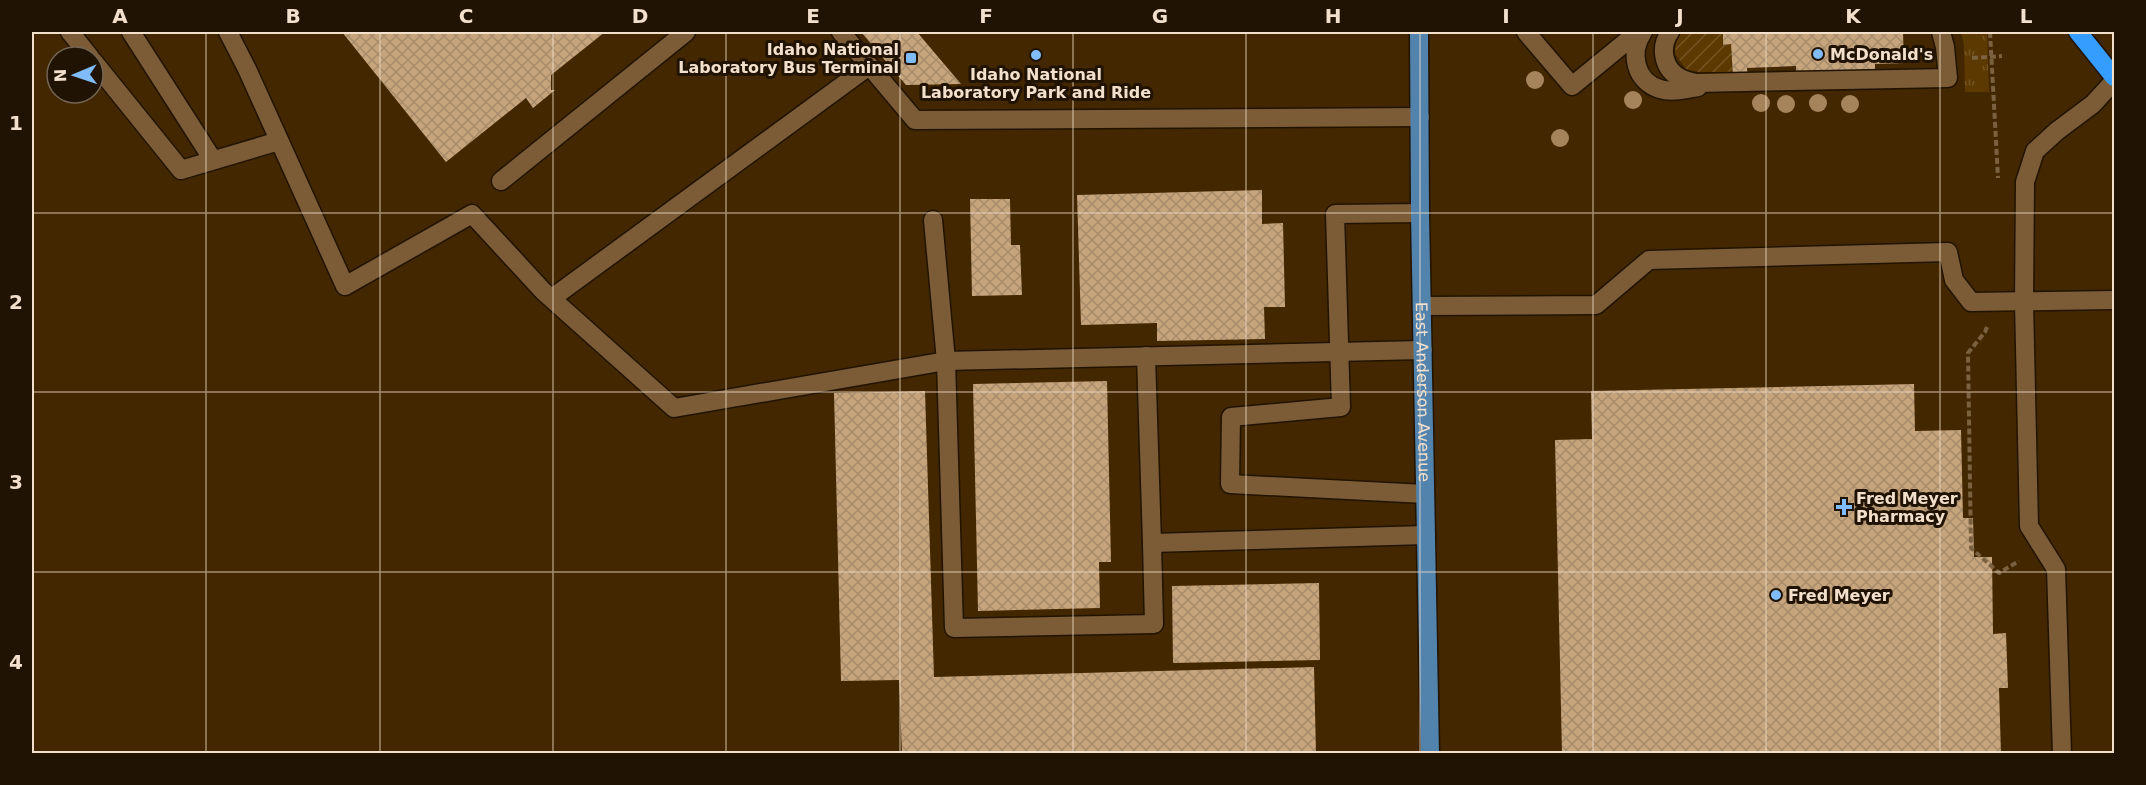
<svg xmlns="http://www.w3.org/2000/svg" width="2146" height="785" viewBox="0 0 2146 785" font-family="'DejaVu Sans',sans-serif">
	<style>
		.grass { fill: url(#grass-tufts) }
		.garden { fill: url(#garden-furrows) }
		.building { fill: url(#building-cross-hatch) }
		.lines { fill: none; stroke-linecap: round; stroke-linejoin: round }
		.minor-casing { stroke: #221301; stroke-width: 21 }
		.major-casing { stroke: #221301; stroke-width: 21 }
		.highway-casing { stroke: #221301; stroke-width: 21 }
		.path { stroke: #7a6140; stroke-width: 4; stroke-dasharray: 6 3; stroke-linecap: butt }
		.minor { stroke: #7b5c36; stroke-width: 18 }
		.major { stroke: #5183ad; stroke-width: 18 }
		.highway { stroke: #359dfd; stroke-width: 18 }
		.tree { fill: #a6845b }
		.grid { fill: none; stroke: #f3e0cc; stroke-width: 1.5; stroke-opacity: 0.55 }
		.poi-dot { fill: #81bcfa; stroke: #201304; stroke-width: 2 }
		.labels { text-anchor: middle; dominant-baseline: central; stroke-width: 6; stroke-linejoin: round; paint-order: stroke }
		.poi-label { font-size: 16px; font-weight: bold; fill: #f3e0cc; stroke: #201304; text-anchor: start }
		.street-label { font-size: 16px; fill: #f3e0cc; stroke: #201304 }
		.neatline { fill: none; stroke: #f3e0cc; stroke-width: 2 }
		.grid-label { font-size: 20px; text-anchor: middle; font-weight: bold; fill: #f3e0cc }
	</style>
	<defs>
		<pattern id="grass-tufts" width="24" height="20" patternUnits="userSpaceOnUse" patternTransform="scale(1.5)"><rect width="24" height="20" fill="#5c3900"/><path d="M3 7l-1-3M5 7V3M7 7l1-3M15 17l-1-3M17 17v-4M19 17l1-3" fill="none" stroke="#745524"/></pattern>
		<pattern id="garden-furrows" width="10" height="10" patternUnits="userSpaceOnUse" patternTransform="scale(1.5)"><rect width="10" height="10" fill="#5c3900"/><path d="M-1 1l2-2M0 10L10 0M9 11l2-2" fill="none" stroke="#745524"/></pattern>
		<pattern id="building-cross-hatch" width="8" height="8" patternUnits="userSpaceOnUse" patternTransform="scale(1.5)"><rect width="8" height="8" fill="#c6a47c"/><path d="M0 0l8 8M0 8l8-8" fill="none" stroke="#a78c6c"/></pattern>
	</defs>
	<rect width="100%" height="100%" fill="#432700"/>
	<path class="grass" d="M1961,32H1987L1989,92H1965L1964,45Z"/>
	<path class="garden" d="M1682,32H1734H1723V45L1731,44L1732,72H1699L1686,69L1675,54L1676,39Z"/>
	<g class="building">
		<path d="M342,32H605L551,75V90H555L533,108L526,98L446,162Z"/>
		<path d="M861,32H917L961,84L906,85Z"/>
		<path d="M1723,32H1903L1904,63L1875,64V69L1815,72L1816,76L1796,77V66L1747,68L1748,79H1733L1731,44L1723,45Z"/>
		<path d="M1262,190V224L1283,223L1285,307H1264L1265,339L1157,341V323L1081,325L1077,195Z"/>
		<path d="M970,199H1010L1011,245H1020L1022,295L972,296Z"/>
		<path d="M1107,381L1111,562H1099L1100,608L978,611L973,384Z"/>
		<path d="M1914,384L1915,431L1961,430L1963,518H1973L1974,557H1992L1993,634L2006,633L2008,688H1999L2001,754H1562L1555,440L1592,439L1591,391Z"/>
		<path d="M925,391L934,677L1314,667L1316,754H902L899,680L841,681L834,393Z"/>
		<path d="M1319,583L1320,660L1173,663L1172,586Z"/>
	</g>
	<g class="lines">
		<defs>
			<g id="minor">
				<path d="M70,32L90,57"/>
				<path d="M131,32L213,160"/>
				<path d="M228,32L247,69L345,286L472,214L543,291L674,408L946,361L1423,350"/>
				<path d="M841,32L915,120L1420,117"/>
				<path d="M1526,32L1572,86L1638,32"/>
				<path d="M1643,32C1629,52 1635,82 1660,89C1672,93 1686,89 1698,87"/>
				<path d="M1670,32C1659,48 1663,70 1682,79C1686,81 1692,82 1696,83L1948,78L1945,47L1941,32"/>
				<path d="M93,61L181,170L279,141"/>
				<path d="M501,181L686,32"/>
				<path d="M1420,213L1335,214L1341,407L1231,417L1230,484L1425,494"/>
				<path d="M933,220L946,361L954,628L1154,624L1152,543L1426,535"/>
				<path d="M552,298L869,66"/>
				<path d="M1422,306L1596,305L1649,260L1948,252L1954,280L1971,302L2114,300"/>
				<path d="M1146,356L1152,543"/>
				<path d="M2062,754L2056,569L2029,526L2024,302L2025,182L2035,151L2057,131L2093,104L2114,81"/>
			</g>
			<g id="major">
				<path id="s1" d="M1419,32L1420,213L1430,754"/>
			</g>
			<path id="highway" d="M2078,32L2114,77"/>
		</defs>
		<use href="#minor" class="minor-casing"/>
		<use href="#major" class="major-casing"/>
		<use href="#highway" class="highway-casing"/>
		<g class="path">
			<path d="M1990,32L1998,178"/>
			<path d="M1972,58L2002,56"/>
			<path d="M1987,327L1985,332L1968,353L1971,548L1999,573L2019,561"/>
		</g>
		<use href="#minor" class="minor"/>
		<use href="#major" class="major"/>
		<use href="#highway" class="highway"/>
	</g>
	<g class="tree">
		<circle cx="1535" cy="80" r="9"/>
		<circle cx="1633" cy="100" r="9"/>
		<circle cx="1761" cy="103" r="9"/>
		<circle cx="1818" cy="103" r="9"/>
		<circle cx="1786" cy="104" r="9"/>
		<circle cx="1850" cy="104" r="9"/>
		<circle cx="1560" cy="138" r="9"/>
	</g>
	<path class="grid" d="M206,32V754M380,32V754M553,32V754M726,32V754M900,32V754M1073,32V754M1246,32V754M1420,32V754M1593,32V754M1766,32V754M1940,32V754M32,213H2114M32,392H2114M32,572H2114"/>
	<g class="poi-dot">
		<circle cx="1818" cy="54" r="6"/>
		<circle cx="1036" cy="55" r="6"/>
		<rect x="905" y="52" width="12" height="12" rx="3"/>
		<path d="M1841 498h6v6h6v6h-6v6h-6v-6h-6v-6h6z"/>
		<circle cx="1776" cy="595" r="6"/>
	</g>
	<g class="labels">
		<g class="poi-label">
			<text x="899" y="49" text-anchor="end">Idaho National<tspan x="899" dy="18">Laboratory Bus Terminal</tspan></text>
			<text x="1830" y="54">McDonald's</text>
			<text x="1036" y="74" text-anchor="middle">Idaho National<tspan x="1036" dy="18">Laboratory Park and Ride</tspan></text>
			<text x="1856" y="498">Fred Meyer<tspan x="1856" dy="18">Pharmacy</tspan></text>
			<text x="1788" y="595">Fred Meyer</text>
		</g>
		<g class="street-label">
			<text stroke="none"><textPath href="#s1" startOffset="360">East Anderson Avenue</textPath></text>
		</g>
	</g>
	<rect width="2146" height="785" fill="none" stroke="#201304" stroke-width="66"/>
	<g transform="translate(75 75) rotate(268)"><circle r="28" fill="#201304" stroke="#746554" stroke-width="1.5"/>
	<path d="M0-4.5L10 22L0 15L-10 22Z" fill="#81bcfa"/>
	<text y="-9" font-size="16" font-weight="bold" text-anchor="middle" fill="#f3e0cc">N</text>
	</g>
	<rect x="33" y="33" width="2080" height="719" class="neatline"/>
	<g class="grid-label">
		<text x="120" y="23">A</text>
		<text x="293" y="23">B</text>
		<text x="466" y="23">C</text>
		<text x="640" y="23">D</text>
		<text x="813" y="23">E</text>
		<text x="986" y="23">F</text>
		<text x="1160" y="23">G</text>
		<text x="1333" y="23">H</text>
		<text x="1506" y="23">I</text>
		<text x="1680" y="23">J</text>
		<text x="1853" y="23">K</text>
		<text x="2026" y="23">L</text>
		<text x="16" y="130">1</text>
		<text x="16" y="309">2</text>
		<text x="16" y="489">3</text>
		<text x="16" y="669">4</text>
	</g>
</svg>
